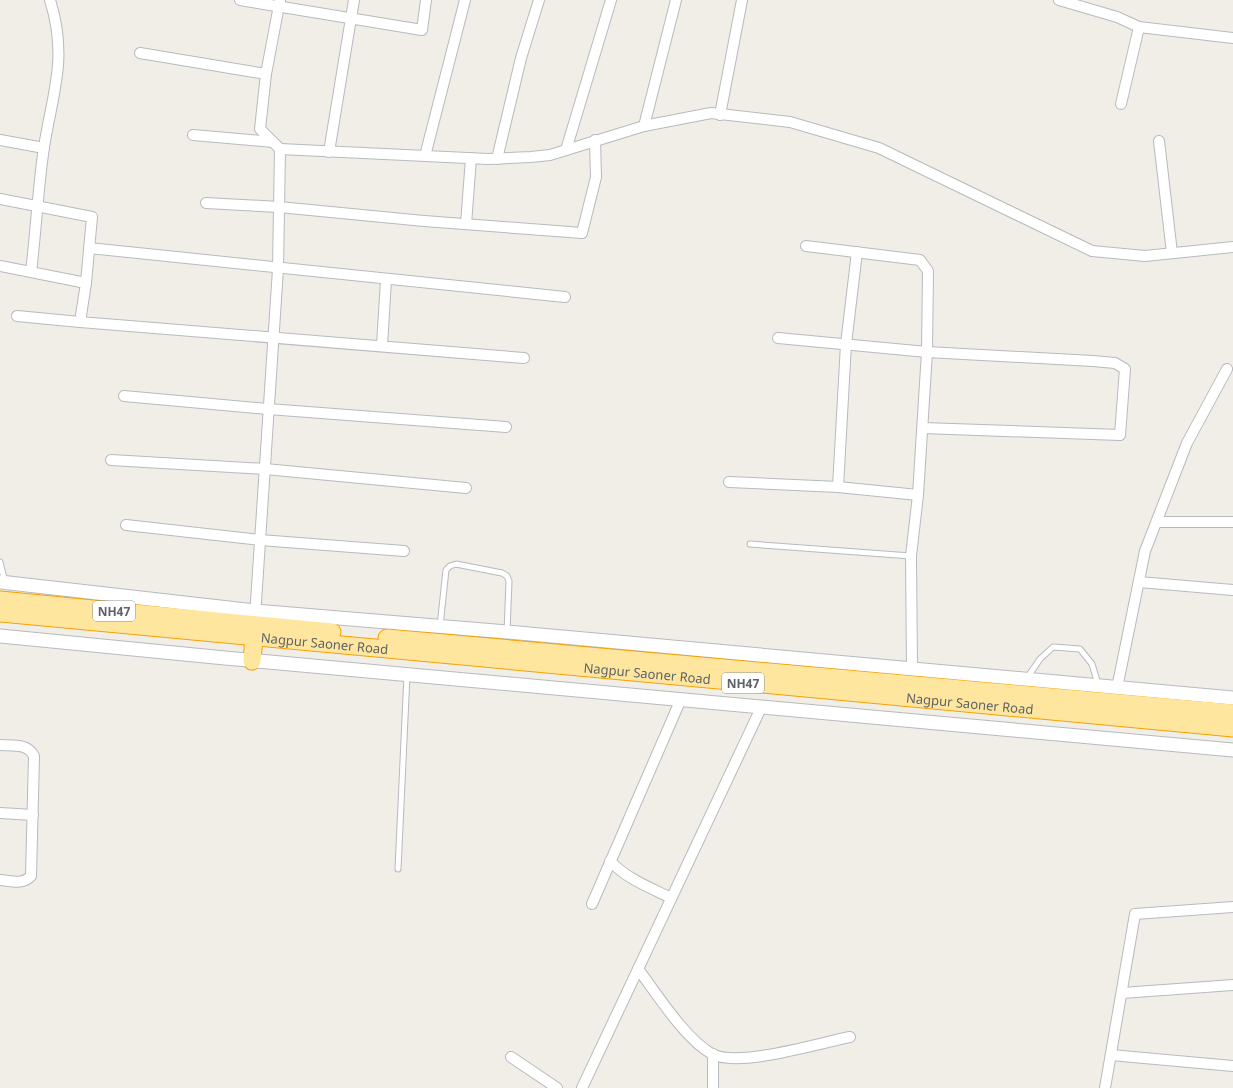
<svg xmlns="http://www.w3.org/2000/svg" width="1233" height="1088" viewBox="0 0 1233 1088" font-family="'Noto Sans',sans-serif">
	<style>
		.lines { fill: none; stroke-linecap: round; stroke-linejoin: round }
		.service-casing { stroke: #b7babe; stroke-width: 7 }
		.minor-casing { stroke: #b7babe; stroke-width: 12 }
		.tertiary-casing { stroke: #b7babe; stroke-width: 15 }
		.trunk-casing { stroke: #f8a000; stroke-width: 19 }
		.service { stroke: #fff; stroke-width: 5 }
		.minor { stroke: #fff; stroke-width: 10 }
		.tertiary { stroke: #fff; stroke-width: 13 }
		.trunk { stroke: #ffe69f; stroke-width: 17 }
		.labels { text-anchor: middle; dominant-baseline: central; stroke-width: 3; stroke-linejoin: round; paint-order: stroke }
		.shield { fill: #fff; stroke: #8e9295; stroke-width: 1 }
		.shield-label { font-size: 12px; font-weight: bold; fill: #5e6367 }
		.street-label { font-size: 13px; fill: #5e6367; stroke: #fff }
	</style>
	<rect width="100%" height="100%" fill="#f1eee7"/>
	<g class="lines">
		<defs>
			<g id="service">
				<path d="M750,544L911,556"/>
				<path d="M0,562L5,582"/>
				<path d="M440,626L446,570L450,566L456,564L502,573L507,576L509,581L507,632"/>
				<path d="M1027,678L1040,659L1053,647L1080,649L1092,664L1098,684"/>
				<path d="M398,869L407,675"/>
			</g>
			<g id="minor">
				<path d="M240,0L422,30L426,0"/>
				<path d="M1059,0L1117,17L1139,27L1233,38"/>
				<path d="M140,53L266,74"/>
				<path d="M1121,104L1139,27"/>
				<path d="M720,115L742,0"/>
				<path d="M644,126L676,0"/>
				<path d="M193,135L273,142"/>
				<path d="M0,140L44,148"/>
				<path d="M1159,141L1172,253"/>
				<path d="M280,149L488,159L531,157L550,155L644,126L711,113L790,122L879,148L1092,251L1145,256L1233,247"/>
				<path d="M566,150L611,0"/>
				<path d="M329,152L354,0"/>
				<path d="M425,156L465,0"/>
				<path d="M497,159L521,58L539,0"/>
				<path d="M0,199L92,217L86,283"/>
				<path d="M206,203L279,207L424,221L582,233L596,177L595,140"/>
				<path d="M466,224L471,158"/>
				<path d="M806,246L920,260L928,271L927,352L918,495L911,556L912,668"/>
				<path d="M89,248L565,297"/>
				<path d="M0,266L86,283L80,322L524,358"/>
				<path d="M31,272C36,231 38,188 44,147C53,91 68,58 50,0"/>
				<path d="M17,316L80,322"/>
				<path d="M778,338L927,352L1093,361L1115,363L1125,369L1120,435L923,428"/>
				<path d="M382,345L386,280"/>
				<path d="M124,396L268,409L506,427"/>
				<path d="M111,460L265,469L466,488"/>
				<path d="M729,482L838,487L918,495"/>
				<path d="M838,487L846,344L857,252"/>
				<path d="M1157,522H1233"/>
				<path d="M126,525L260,540L404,551"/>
				<path d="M1139,582L1233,590"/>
				<path d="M255,617L278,269L280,149L260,129L266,74L280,0"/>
				<path d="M1117,688L1145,551L1187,443L1227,369"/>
				<path d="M0,745C13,746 27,743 34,756L31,876C23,885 11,881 0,880"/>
				<path d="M0,813L33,815"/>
				<path d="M610,861C627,879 649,887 671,898"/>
				<path d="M592,904L681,699"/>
				<path d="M638,969C657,994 685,1039 712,1054C738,1068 819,1043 850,1037"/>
				<path d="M1122,993L1233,985"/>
				<path d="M713,1054V1088"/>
				<path d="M1111,1055L1233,1066"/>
				<path d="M511,1057L557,1088"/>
				<path d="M582,1088L761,708"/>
				<path d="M1105,1088L1135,914L1233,907"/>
			</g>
			<g id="tertiary">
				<path d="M0,582L255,611L507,632L1233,698"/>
				<path d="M0,636L225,658L1233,750"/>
			</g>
			<g id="trunk">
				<path d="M0,600L332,632"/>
				<path id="s1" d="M0,613L1233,728"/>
				<path d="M387,638L1233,713"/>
				<path d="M252,661L254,637"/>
			</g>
		</defs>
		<use href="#service" class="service-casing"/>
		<use href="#minor" class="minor-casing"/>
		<use href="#tertiary" class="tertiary-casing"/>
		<use href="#trunk" class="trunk-casing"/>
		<use href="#service" class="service"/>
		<use href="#minor" class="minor"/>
		<use href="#tertiary" class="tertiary"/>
		<use href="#trunk" class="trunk"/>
	</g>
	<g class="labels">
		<g class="shield">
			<rect x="93" y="601" width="42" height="20" rx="3"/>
			<rect x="722" y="673" width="42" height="20" rx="3"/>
		</g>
		<g class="shield-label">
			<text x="114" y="611">NH47</text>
			<text x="743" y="683">NH47</text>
		</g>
		<g class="street-label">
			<text stroke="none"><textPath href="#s1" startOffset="326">Nagpur Saoner Road</textPath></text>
			<text stroke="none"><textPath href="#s1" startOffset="650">Nagpur Saoner Road</textPath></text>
			<text stroke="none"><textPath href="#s1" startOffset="974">Nagpur Saoner Road</textPath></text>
		</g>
	</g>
</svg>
